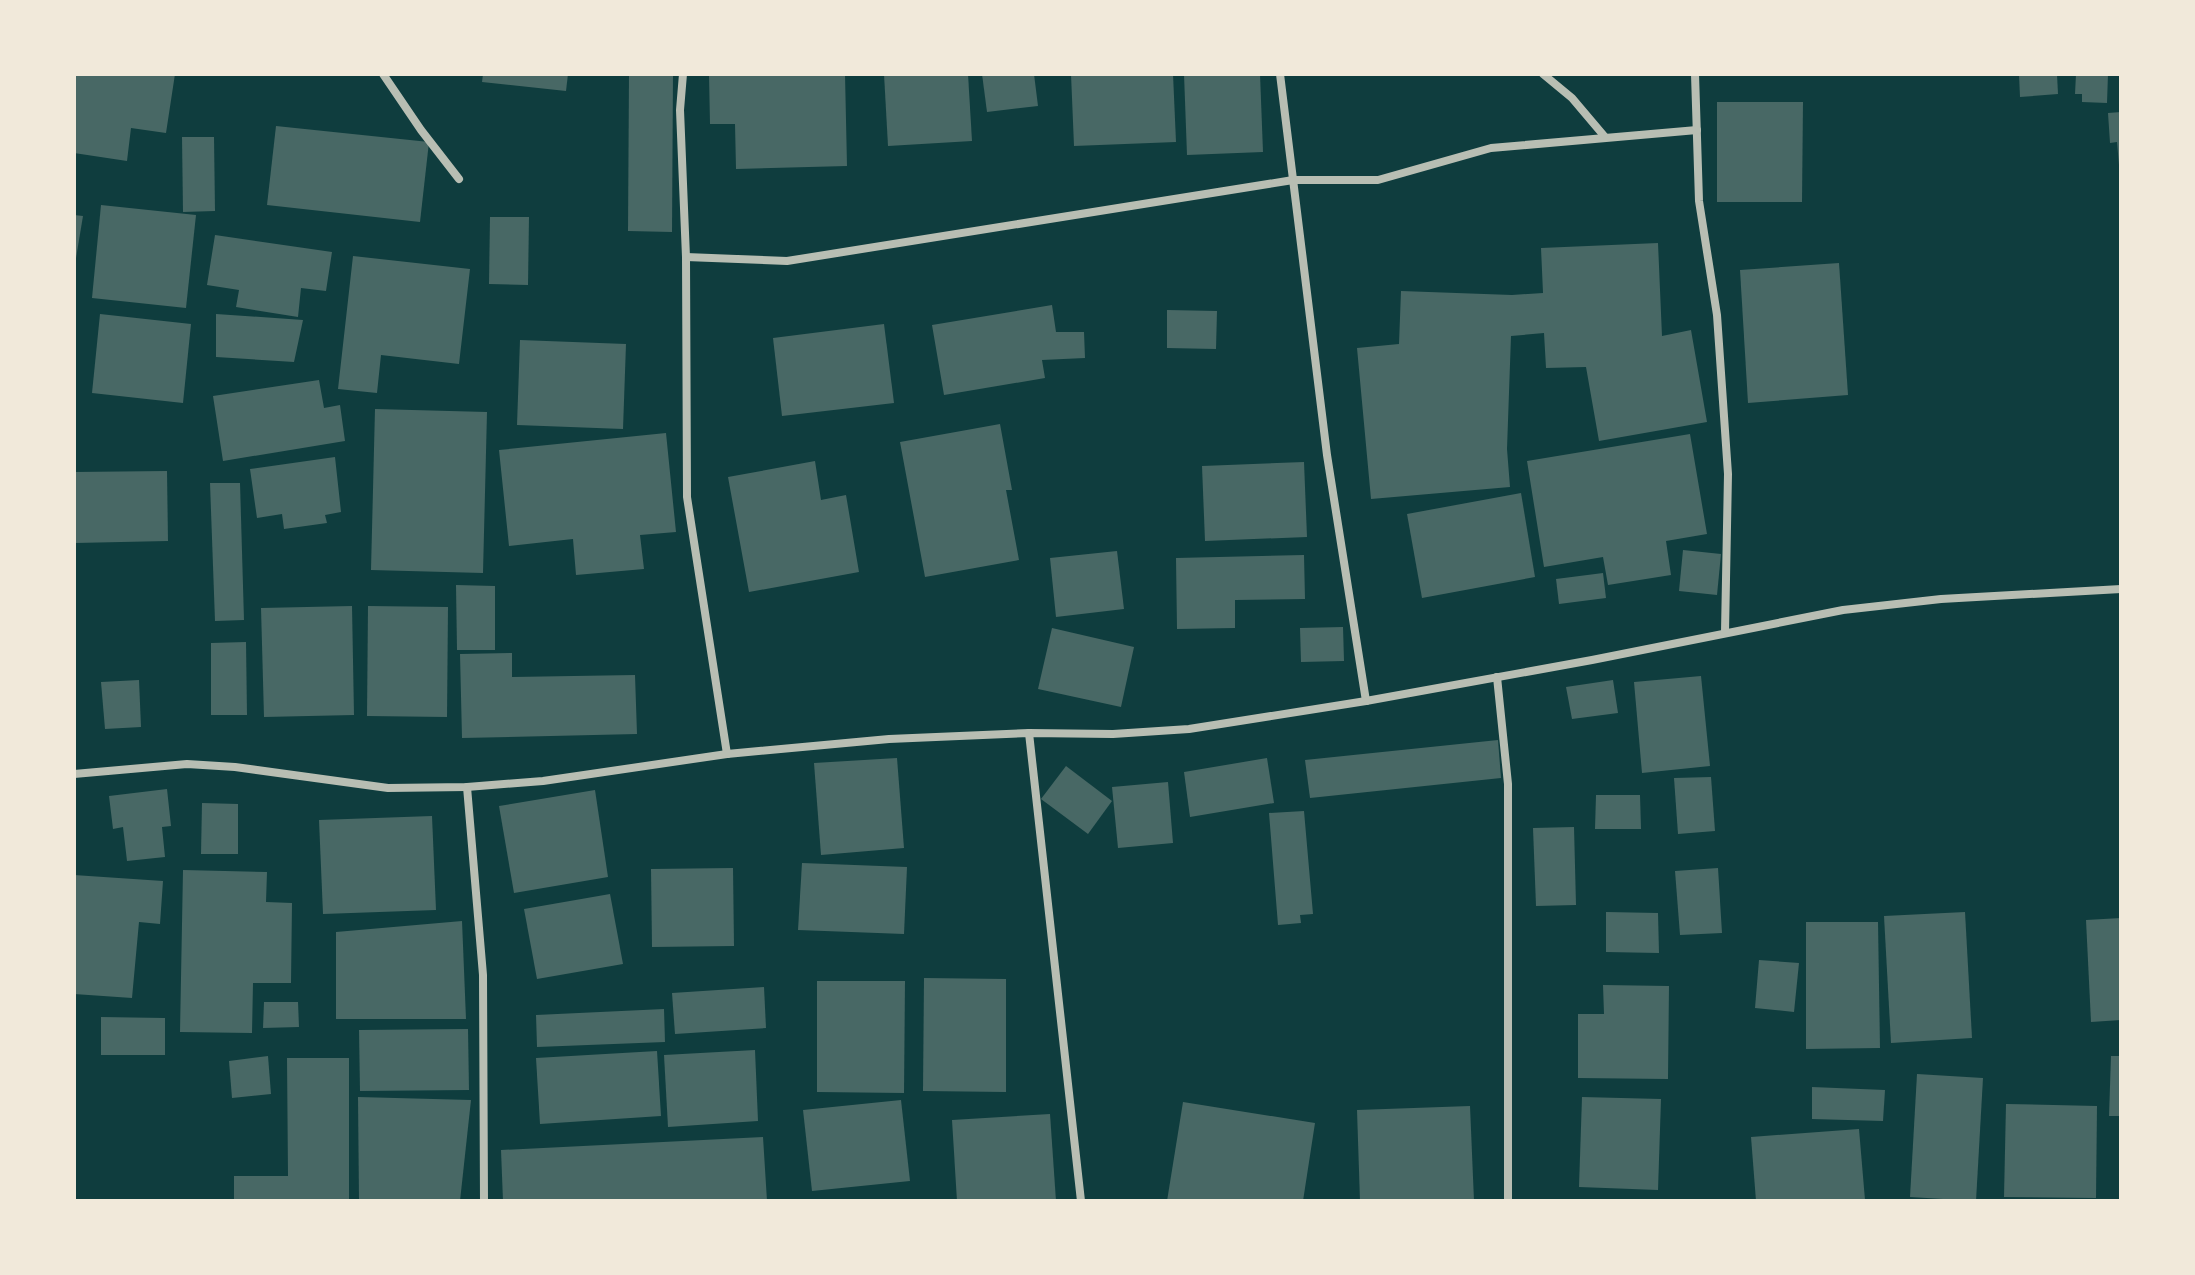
<svg xmlns="http://www.w3.org/2000/svg" width="2195" height="1275" viewBox="0 0 2195 1275" font-family="'Golos Text',sans-serif">
	<style>
		.building { fill: #486865 }
		.lines { fill: none; stroke-linecap: round; stroke-linejoin: round }
		.minor { stroke: #b8beb3; stroke-width: 8 }
	</style>
	<rect width="100%" height="100%" fill="#0f3d3e"/>
	<g class="building">
		<path d="M75,74H175L166,133L131,128L127,161L74,153Z"/>
		<path d="M483,74H568L566,91L482,82Z"/>
		<path d="M629,74H673L672,232L628,231Z"/>
		<path d="M709,74H845L847,166L736,169L735,124H710Z"/>
		<path d="M884,74H968L972,141L888,146Z"/>
		<path d="M982,74H1034L1038,106L987,112Z"/>
		<path d="M1071,74H1173L1176,142L1074,146Z"/>
		<path d="M1184,74H1260L1263,152L1187,155Z"/>
		<path d="M2019,74H2057L2058,94L2020,97Z"/>
		<path d="M2076,74H2108L2107,103L2082,102V94H2075Z"/>
		<path d="M1717,102H1803L1802,202H1717Z"/>
		<path d="M2121,112V165H2119L2117,142L2110,143L2108,113Z"/>
		<path d="M276,126L429,142L420,222L267,205Z"/>
		<path d="M182,137H214L215,211L183,212Z"/>
		<path d="M101,205L196,215L186,308L92,298Z"/>
		<path d="M74,215L83,216L76,258H74Z"/>
		<path d="M490,217H529L528,285L489,284Z"/>
		<path d="M215,235L332,252L326,291L301,288L298,317L236,307L239,290L207,285Z"/>
		<path d="M1658,243L1662,336L1691,330L1707,422L1599,441L1586,367L1546,368L1544,333L1511,336L1507,449L1510,487L1371,499L1357,348L1399,344L1401,291L1512,295L1543,293L1541,248Z"/>
		<path d="M353,256L470,269L459,364L381,355L377,393L338,389Z"/>
		<path d="M1839,263L1848,395L1748,403L1740,270Z"/>
		<path d="M1052,305L1056,332H1084L1085,358L1042,360L1045,378L944,395L932,325Z"/>
		<path d="M1167,310L1217,311L1216,349L1167,348Z"/>
		<path d="M100,314L191,324L183,403L92,393Z"/>
		<path d="M216,314L303,320L294,362L216,357Z"/>
		<path d="M884,324L894,403L782,416L773,338Z"/>
		<path d="M520,340L626,344L623,429L517,425Z"/>
		<path d="M319,380L324,408L340,405L345,441L223,461L213,396Z"/>
		<path d="M375,409L487,412L483,573L371,570Z"/>
		<path d="M1000,424L1012,490H1006L1019,560L925,577L900,442Z"/>
		<path d="M666,433L676,532L640,535L644,569L576,575L573,539L509,546L499,450Z"/>
		<path d="M1690,434L1707,534L1666,541L1671,575L1608,585L1603,557L1544,567L1527,461Z"/>
		<path d="M335,457L341,512L325,515L327,523L284,529L282,514L257,518L250,469Z"/>
		<path d="M815,461L821,500L846,495L859,572L749,592L728,477Z"/>
		<path d="M1304,462L1307,537L1205,541L1202,466Z"/>
		<path d="M167,471L168,541L75,543L74,472Z"/>
		<path d="M210,483H240L244,620L215,621Z"/>
		<path d="M1521,493L1535,577L1422,598L1407,514Z"/>
		<path d="M1683,550L1721,554L1717,595L1679,591Z"/>
		<path d="M1117,551L1124,609L1056,617L1050,558Z"/>
		<path d="M1304,555L1305,599L1235,600V628L1177,629L1176,558Z"/>
		<path d="M1603,573L1606,598L1559,604L1556,579Z"/>
		<path d="M456,585L495,586V650H457Z"/>
		<path d="M352,606L354,715L264,717L261,608Z"/>
		<path d="M368,606L448,607L447,717L367,716Z"/>
		<path d="M1343,627L1344,661L1301,662L1300,628Z"/>
		<path d="M1052,628L1134,647L1121,707L1038,689Z"/>
		<path d="M246,642L247,715H211V643Z"/>
		<path d="M512,653V677L635,675L637,734L462,738L460,654Z"/>
		<path d="M1701,676L1710,766L1642,773L1634,682Z"/>
		<path d="M139,680L141,727L105,729L101,682Z"/>
		<path d="M1613,680L1618,713L1572,719L1566,687Z"/>
		<path d="M1498,740L1501,778L1310,798L1305,760Z"/>
		<path d="M897,758L904,848L821,855L814,763Z"/>
		<path d="M1267,758L1274,803L1190,817L1184,772Z"/>
		<path d="M1066,766L1112,801L1088,834L1041,799Z"/>
		<path d="M1711,777L1715,831L1678,834L1674,778Z"/>
		<path d="M1168,782L1173,843L1118,848L1112,787Z"/>
		<path d="M167,789L171,826L162,827L165,857L127,861L123,827L113,829L109,796Z"/>
		<path d="M595,790L608,877L514,893L499,806Z"/>
		<path d="M1596,795H1640L1641,829H1595Z"/>
		<path d="M202,803L238,804V854H201Z"/>
		<path d="M1304,811L1313,914L1300,915L1301,923L1278,925L1269,813Z"/>
		<path d="M432,816L436,910L323,914L319,820Z"/>
		<path d="M1574,827L1576,905L1536,906L1533,828Z"/>
		<path d="M802,863L907,867L904,934L798,930Z"/>
		<path d="M733,868L734,946L652,947L651,869Z"/>
		<path d="M1718,868L1722,933L1680,935L1675,871Z"/>
		<path d="M183,870L267,872L266,902L292,903L291,983H253L252,1033L180,1032Z"/>
		<path d="M74,875L163,881L160,924L139,922L132,998L74,994Z"/>
		<path d="M610,894L623,964L537,979L524,909Z"/>
		<path d="M1606,912L1658,913L1659,953L1606,952Z"/>
		<path d="M1965,912L1972,1038L1891,1043L1884,916Z"/>
		<path d="M2121,918V1020L2091,1022L2086,920Z"/>
		<path d="M462,921L466,1019H336V932Z"/>
		<path d="M1806,922H1878L1880,1048L1806,1049Z"/>
		<path d="M1759,960L1799,963L1794,1012L1755,1008Z"/>
		<path d="M924,978L1006,979V1092L923,1091Z"/>
		<path d="M817,981H905L904,1093L817,1092Z"/>
		<path d="M1603,985L1669,986L1668,1079L1578,1078V1014H1604Z"/>
		<path d="M764,987L766,1028L675,1034L672,993Z"/>
		<path d="M264,1002H298L299,1027L263,1028Z"/>
		<path d="M664,1009L665,1042L537,1047L536,1015Z"/>
		<path d="M101,1017L165,1018V1055H101Z"/>
		<path d="M468,1029L469,1090L360,1091L359,1030Z"/>
		<path d="M755,1050L758,1121L668,1127L664,1055Z"/>
		<path d="M657,1051L661,1116L540,1124L536,1058Z"/>
		<path d="M268,1056L271,1094L232,1098L229,1061Z"/>
		<path d="M2111,1056H2121V1116H2109Z"/>
		<path d="M287,1058H349V1201H234V1176H288Z"/>
		<path d="M1917,1074L1983,1078L1976,1201L1910,1197Z"/>
		<path d="M1812,1087L1885,1090L1883,1121L1812,1119Z"/>
		<path d="M358,1097L471,1100L460,1201H359Z"/>
		<path d="M1582,1097L1661,1099L1658,1190L1579,1187Z"/>
		<path d="M901,1100L910,1181L812,1191L803,1110Z"/>
		<path d="M1183,1102L1315,1123L1303,1201H1167Z"/>
		<path d="M2006,1104L2097,1106L2096,1198L2004,1197Z"/>
		<path d="M1470,1106L1474,1201H1360L1357,1110Z"/>
		<path d="M1050,1114L1056,1201H957L952,1120Z"/>
		<path d="M1859,1129L1865,1200L1756,1201L1751,1137Z"/>
		<path d="M763,1137L767,1201H503L501,1150Z"/>
	</g>
	<g class="lines">
		<g class="minor">
			<path d="M383,74L421,130L459,179"/>
			<path d="M683,74L680,110L686,257L687,497L727,754"/>
			<path d="M1280,74L1327,455L1366,701"/>
			<path d="M1543,74L1572,98L1605,137"/>
			<path d="M1695,74L1699,201L1717,315L1728,474L1725,632"/>
			<path d="M686,257L787,261L1293,180H1378L1491,148L1697,130"/>
			<path d="M1497,677L1508,784V1201"/>
			<path d="M1029,733L1081,1201"/>
			<path d="M74,774L187,764L235,767L388,788L467,787L543,781L727,754L889,739L1029,733L1113,734L1189,729L1366,701L1592,660L1843,610L1941,599L2121,589"/>
			<path d="M467,787L483,975L484,1201"/>
		</g>
	</g>
	<rect width="2195" height="1275" fill="none" stroke="#f1e9da" stroke-width="152"/>
</svg>
